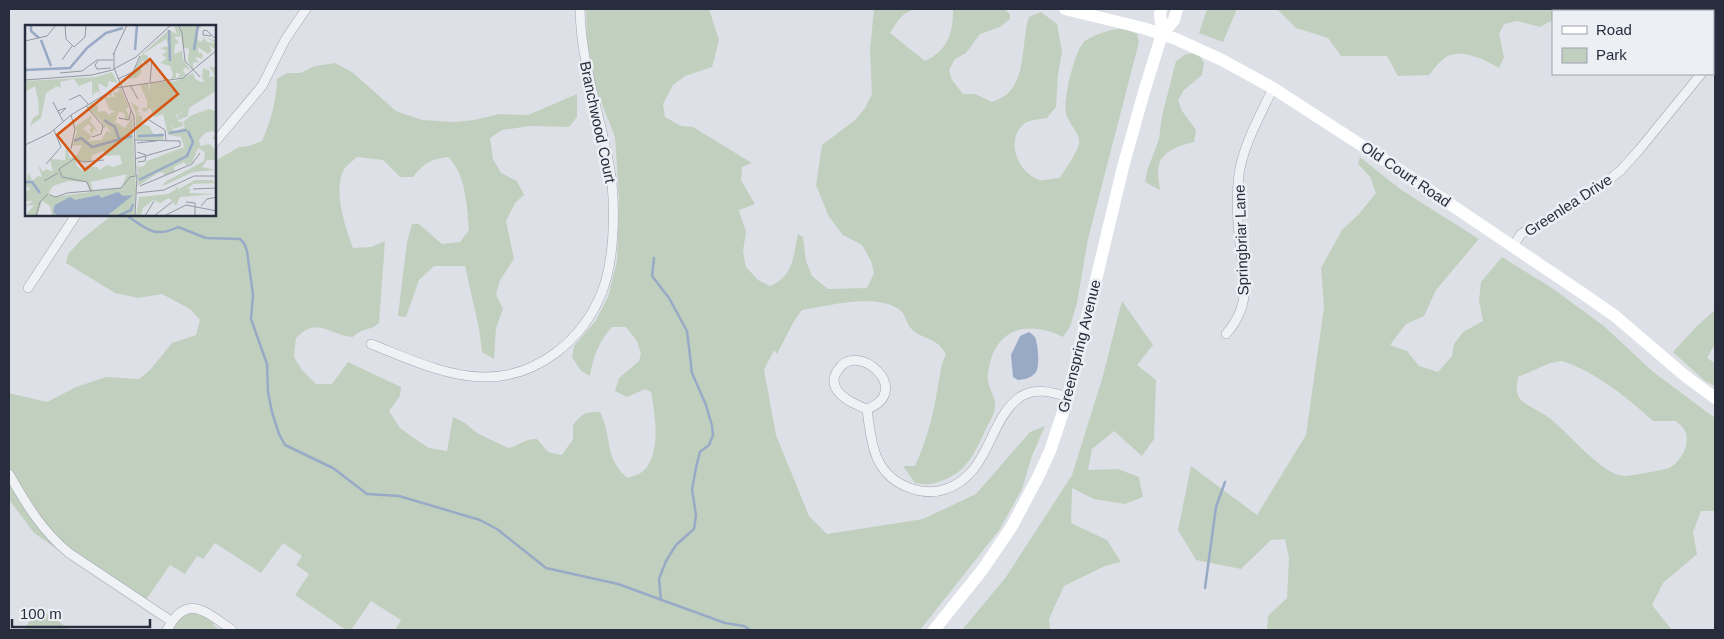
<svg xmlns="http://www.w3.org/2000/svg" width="1724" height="639" viewBox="0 0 1724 639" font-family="Arial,sans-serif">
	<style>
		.green { fill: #c1d0be; fill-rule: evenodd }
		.water { fill: #98aac6 }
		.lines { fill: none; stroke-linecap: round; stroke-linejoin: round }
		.stream { stroke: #98aac6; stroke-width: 2.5 }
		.minor-casing { stroke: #a3a7b1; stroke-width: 10 }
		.minor { stroke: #eff1f5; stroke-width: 9 }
		.secondary { stroke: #fff; stroke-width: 12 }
		.labels { text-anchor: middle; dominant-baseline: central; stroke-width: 5; stroke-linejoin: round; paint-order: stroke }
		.street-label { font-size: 15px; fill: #272d3d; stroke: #eceff4 }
		.inset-river { fill: none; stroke: #98aac6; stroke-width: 2.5 }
		.inset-road { fill: none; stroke: #9498a3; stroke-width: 1 }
		.view { fill: #d55511; fill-opacity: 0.15; stroke: #d55511; stroke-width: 2.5 }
		.inset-edge { fill: none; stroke: #272d3d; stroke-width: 2.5 }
	</style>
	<rect width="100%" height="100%" fill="#dde0e7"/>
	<g class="green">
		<path d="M586,9H709L719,40L712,67L685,76L673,85L663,104L665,117L681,126L693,127L752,163L742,167L741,180L755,204L739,210L746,232L743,251L746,267L758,280L770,286C794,276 793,256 798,234L803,237L806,261L812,276L828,289L867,288L874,273L871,261L862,245L843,235L829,217L816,185L822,145L855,120L865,108L872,94L870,50L874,9H916C902,12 897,22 890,33L925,61C948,50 953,34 953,9H1004L1010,14V19L1000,27L980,34L966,53L955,59L949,70L952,80L963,94H975L992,102C996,100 1002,98 1006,95C1027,78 1021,40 1029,17L1041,12L1057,24L1062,51L1058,75L1056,107L1047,118C1041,119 1030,120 1025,123C1004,139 1018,174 1040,180C1046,181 1054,178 1060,178C1065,169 1077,153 1079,144C1081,133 1068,124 1066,113C1063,99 1074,54 1083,43C1089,36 1113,28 1122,29C1127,29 1132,32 1137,34L1139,42L1088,239L1077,303L1070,327L1063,337C1026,319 993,329 988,374C986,387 996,394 995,407C995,414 988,424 985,431C974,454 967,472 941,481C931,485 926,485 915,483L903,466H915C926,442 933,417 937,391C940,378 940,366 946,354C935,337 930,342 915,332C905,325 907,316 901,311C880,292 827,306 802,310L794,321L777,354L774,350L764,370L776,435L809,516L827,534L923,519L976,494L1030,432L1045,426L1032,456L1022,489L1000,529L920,630H395L401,620L371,601L351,630H346L295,595L309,574L296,565L302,556L283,543L261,573L215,543L203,559L197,556L185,574L170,565L141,607L34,533L10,501L9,393L47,402L76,387L106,377L139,379L150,370L172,343L196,335L200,320L190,309L162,294L138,298L115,293L66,263L68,254L81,240L112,215H215V161L239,147L249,146L262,141C271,120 276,102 277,79L287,73H300L315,66L335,63L352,72L396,111L422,120L454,122L474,120L499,114L528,115L577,94V117L569,127L530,126L502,130L490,138L493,159L501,173L517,181L524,195L515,203L506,221L514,259L500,280L496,294L503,309L496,328L494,359L482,352L479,328L465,266H434L419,280L406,317L398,316L407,242L412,224H419L442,244L460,242L469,230C467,207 466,174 448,157C429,160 426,162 413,177H400L383,160L357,157C353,161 348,164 345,168C332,188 345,227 353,248L371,247L385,241L379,323C371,331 363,327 353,337C329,336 319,315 296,338L294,357L302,370L316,384H332L348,362L401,387L400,396L389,411L400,428L411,436L429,448L447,451L453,417L465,423L477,433L508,448C520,446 522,439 537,439L548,452L562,455L573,439V425C582,414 585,411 600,412C612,435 604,460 628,478C632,476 638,475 642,472C662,456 655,413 651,392L645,389L627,397L615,391L619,378L639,361L641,354L637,341L626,327H612C599,341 593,357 590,376L581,371L572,357L574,346L596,320L608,297L617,261L619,199L615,137L592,79L587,38Z"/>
		<path d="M1207,9H1237L1223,42L1199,33Z"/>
		<path d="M1277,9H1558V11H1553V20L1540,27L1517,21L1504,24L1499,34L1504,57L1499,68C1485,60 1462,48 1446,57C1440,61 1434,69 1429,75L1398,76L1387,56H1341L1328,38L1296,28Z"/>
		<path d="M1198,53L1204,63L1202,75L1184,90L1178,100L1182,111L1196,130L1194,142C1181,145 1162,151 1159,165C1157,172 1159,182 1160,190L1145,182L1147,171L1159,139L1162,116L1176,61L1186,54Z"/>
		<path d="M1360,157L1400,189L1479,239L1436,290L1424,316L1406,324L1390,345L1407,351L1419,366L1438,372L1452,356L1454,344L1463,332L1483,321L1479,301L1481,282L1502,257L1552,288L1605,327L1652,371L1715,418V511H1701L1693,532L1697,554L1663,583L1652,605L1672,630H1267L1268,616L1287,598L1289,558L1285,539L1271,540L1241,569L1196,560L1178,530L1191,466L1257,515L1306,435L1324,307L1321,268L1342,230L1359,214L1376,193L1370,177L1358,164ZM1562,361C1594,371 1628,398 1653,421H1676C1678,423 1682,426 1684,429C1692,442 1682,461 1669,468C1664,470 1630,476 1624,476C1603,475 1569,434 1552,420C1544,413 1526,406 1520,399C1515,392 1517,384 1518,377L1550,363Z"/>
		<path d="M1122,301L1153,345L1137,365L1156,380L1154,439L1142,456L1114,431L1092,449L1088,470L1118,469L1139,477L1143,497L1125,504L1094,499L1072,488L1071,523L1107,540L1121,562L1105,566L1064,586L1049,619L1050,630H962L1006,577L1072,475L1102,379Z"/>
		<path d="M1715,310V344L1707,358L1715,363V386L1705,381L1673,352L1697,326Z"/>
		<path d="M38,608L71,630H24Z"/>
		<path d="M188,612H197L213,621L214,626L220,630H172L179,618Z"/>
	</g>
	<path class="water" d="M1029,332C1031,333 1033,335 1035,337C1038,343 1040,366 1036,372C1031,379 1024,379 1018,380L1013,377L1011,355L1020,336Z"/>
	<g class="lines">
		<g class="stream">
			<path d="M25,114H26"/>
			<path d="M126,215C146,228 154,239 178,227L206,238L240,239L244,243L247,251L253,295L251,319L267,364L268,392L272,412L279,434L285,445L333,468L367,494L399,496L480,520L497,529L546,568L618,584L725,623L744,626L750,630"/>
			<path d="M654,258L652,276L669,298L687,331L692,373L706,405L712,426L713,435L709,445L700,452L697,463L692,489L696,515L694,529L676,545L666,561L659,579L661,600"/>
			<path d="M1205,588L1216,507L1225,482"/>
		</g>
		<defs>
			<g id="minor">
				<path d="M1713,59L1715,56"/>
				<path d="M215,142L262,86L285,40L306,9"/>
				<path d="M1513,246L1521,234L1563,211L1603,185L1621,170L1639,150L1701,74"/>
				<path d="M28,288L76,215"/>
				<path d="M1226,334C1239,319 1244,306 1245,286C1241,250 1234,211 1239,174C1244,143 1260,116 1273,88"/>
				<path d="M371,344C407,358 444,376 483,377C537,378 583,340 602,292C614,261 615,216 612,183C604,124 581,69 580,9"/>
				<path d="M867,409C856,405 833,395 834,380C834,377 836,372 838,370C857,339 915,391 867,409C871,440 873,472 905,486C918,492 932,494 946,489C990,474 988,420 1020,397C1035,387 1052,392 1068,397"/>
				<path d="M9,474C26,504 42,531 69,553L171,621"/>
				<path d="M167,630C187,592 206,612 232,630"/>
			</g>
		</defs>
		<use href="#minor" class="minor-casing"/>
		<use href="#minor" class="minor"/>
		<g class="secondary">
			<path d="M1065,9L1143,28L1176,39L1222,60L1273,88L1398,169L1582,293L1615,316L1684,375L1715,398"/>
			<path d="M1161,9L1160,14L1162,34"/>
			<path d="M934,630L983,569L1012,526L1038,477L1050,451L1068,397L1123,167L1144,92L1162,34L1174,20L1177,9"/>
		</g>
	</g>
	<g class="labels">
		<g class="street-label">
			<text transform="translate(598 122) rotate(78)">Branchwood Court</text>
			<text transform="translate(1406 174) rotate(34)">Old Court Road</text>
			<text transform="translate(1568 205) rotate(-33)">Greenlea Drive</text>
			<text transform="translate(1241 240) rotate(-92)">Springbriar Lane</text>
			<text transform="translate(1079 346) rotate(-76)">Greenspring Avenue</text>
		</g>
	</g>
	<g transform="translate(25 25)">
		<rect width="191" height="191" fill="#dde0e7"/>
		<path d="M152,0L157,11L149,12L154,17L150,20L149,29L157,26L158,34L166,46L160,42L158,46L162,50L153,53L155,48H151V53L138,56L139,49L140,54H146L148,49L145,41L135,38L142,33L137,30L142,26L135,23L143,21L141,14L118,29L123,31V41L117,35L116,48L111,53L100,54L98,59L97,55L108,48L117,29L144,5L152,9L149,1ZM154,0H178L172,6L173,16L177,17L179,12L182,17L190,18L181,12L191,16V25L184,20L187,26L183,29L173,22V28H177L178,34L170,32L174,38L168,37V45L163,36L164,24L158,22ZM184,41L191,43V66L164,83L163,91L154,95L152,90L160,86L143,93L151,90L154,97H157L158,101L149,104L147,100L148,105L151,106L160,102L158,97L167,90L184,84L191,86V114H187L191,108L187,106L180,108L174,115L175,121L185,119L191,126V135H182L177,142L191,145L168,147L138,161L140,157L179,136L180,127L173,123L167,138L161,140L159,137L149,142L150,147L139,150L138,147L133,148L113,161L112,135L113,142L119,141L122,136L159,122L156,112L143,110L138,89L130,92L125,83L119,87L117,83H122V76L115,60L123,58L125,68V58L151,56L168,48L170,54L176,57L180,56L177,53L178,43L185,46L184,52L190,51ZM87,47L93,58L84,56L82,63L73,58L75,69L73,66L67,70V56L54,61L49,54L35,57L36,63L32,61L21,68L16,93L5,101L8,93L14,89L13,74L10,61L0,67V56L71,52ZM95,62L104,82L101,84L105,93L101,96L99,88L94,87L90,97L100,103L106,94L107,88L111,165L109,191H27L25,181L17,176L12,191H0L9,180L0,181L8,176H0V167L5,164L0,160L4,147L7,156L13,151L17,152L13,140L18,147L21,144L28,147L25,134L40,135L41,119L45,133L52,130L57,120L47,121L52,106L50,102L67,90L65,96L74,108L69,104L67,110L64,104L67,102L63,99L58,104L67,111L63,116L76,115L82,106L87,108L81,101L79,104L77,97L62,82L68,78L73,81V87L80,86L86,92L85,88L91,87L84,84L79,71L85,73L84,69L87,68L86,72H90L88,66L93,68ZM78,126L81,131L95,130L97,139L88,142L82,140L74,145L72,142L61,141L58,146L51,140L52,136L66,137L67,130ZM102,149L96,163L68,166L66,157ZM43,156L62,157L65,167L28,172L24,167L28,161ZM106,77L114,83L111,88L116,87L112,90L117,91V99L124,101L129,110L136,108L139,115L111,114V89ZM170,155H187L191,158L168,159L162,164H166L164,168L190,169L155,172L151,181L144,173L135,178L128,175L118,183L116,191H111L114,172L143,169L151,164L150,161L154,164Z" fill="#c1d0be" fill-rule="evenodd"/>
		<path d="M93,167L98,171L108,170L82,191H33L28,187L30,180L45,172L50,175L74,170L76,173Z" fill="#98aac6"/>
		<path class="inset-river" d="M6,0V6L14,13M144,5L145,36M16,15L26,41M110,25L112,0M169,25L173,0M0,45L45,43L62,23L81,8L98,3M79,95L90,102L94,114M144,108L162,105M113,111L139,110M49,116L56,113L67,122L107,111M114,155L162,131L168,117L163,106M0,157H7L15,168M93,191L106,185L108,179"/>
		<path class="inset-road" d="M40,0L41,14L49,22L60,12L61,0M153,0L157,8L160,36L175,52M186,11L178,10V6L181,5L192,15M0,16L22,11L31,0M89,28V43L109,92L111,152M88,30L102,0M37,35L47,21M73,36L70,40L72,44L86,43M35,48L57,46L72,35H88M93,54L108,47L115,31M0,55L67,50L87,45L111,32L146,0M125,57L127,35M105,60L113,74M44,75L55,70L64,80M28,77L38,96M61,81L78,101L76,109L67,112M32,86L41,83L35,89M46,90L50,104L46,124M97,94L94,93L104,95L106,85M124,95L140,105L141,115M110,115L155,116V121L110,134M112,118L131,116M0,120L25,108L46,90L91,63L158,53L192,25M112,127L121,130L120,136L113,137M21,139L36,122L29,105M19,156L33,148M115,161L167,139L175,128M168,164L192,163M66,167L62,157L37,152L34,144L49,134L59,137L79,135M112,168L139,165L169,151H192M25,170L31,172L42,168L96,163L105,152L110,151M161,177L170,178V191M176,181L182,174L192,172M11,191L15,177L23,169M110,191L112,150M120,191L129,176M129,191L147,177M139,191L161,180L192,186"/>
		<path class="view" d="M125,34L153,69L60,145L32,110Z"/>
		<rect width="191" height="191" class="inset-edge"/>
	</g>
	<rect width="1724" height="639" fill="none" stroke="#272d3d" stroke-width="20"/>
	<rect x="1552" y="10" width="162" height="65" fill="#eceff4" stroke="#9da1ab"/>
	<rect x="1562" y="26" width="25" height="8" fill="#ffffff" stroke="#9da1ab"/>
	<text x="1596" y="35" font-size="15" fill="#272d3d">Road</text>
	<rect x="1562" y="48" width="25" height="15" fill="#c1d0be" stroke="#9da1ab"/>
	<text x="1596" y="60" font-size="15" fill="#272d3d">Park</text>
	<path d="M12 619v8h138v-8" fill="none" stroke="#272d3d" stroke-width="2.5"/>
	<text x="20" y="619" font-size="15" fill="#272d3d" stroke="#eceff4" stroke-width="4" paint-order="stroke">100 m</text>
</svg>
